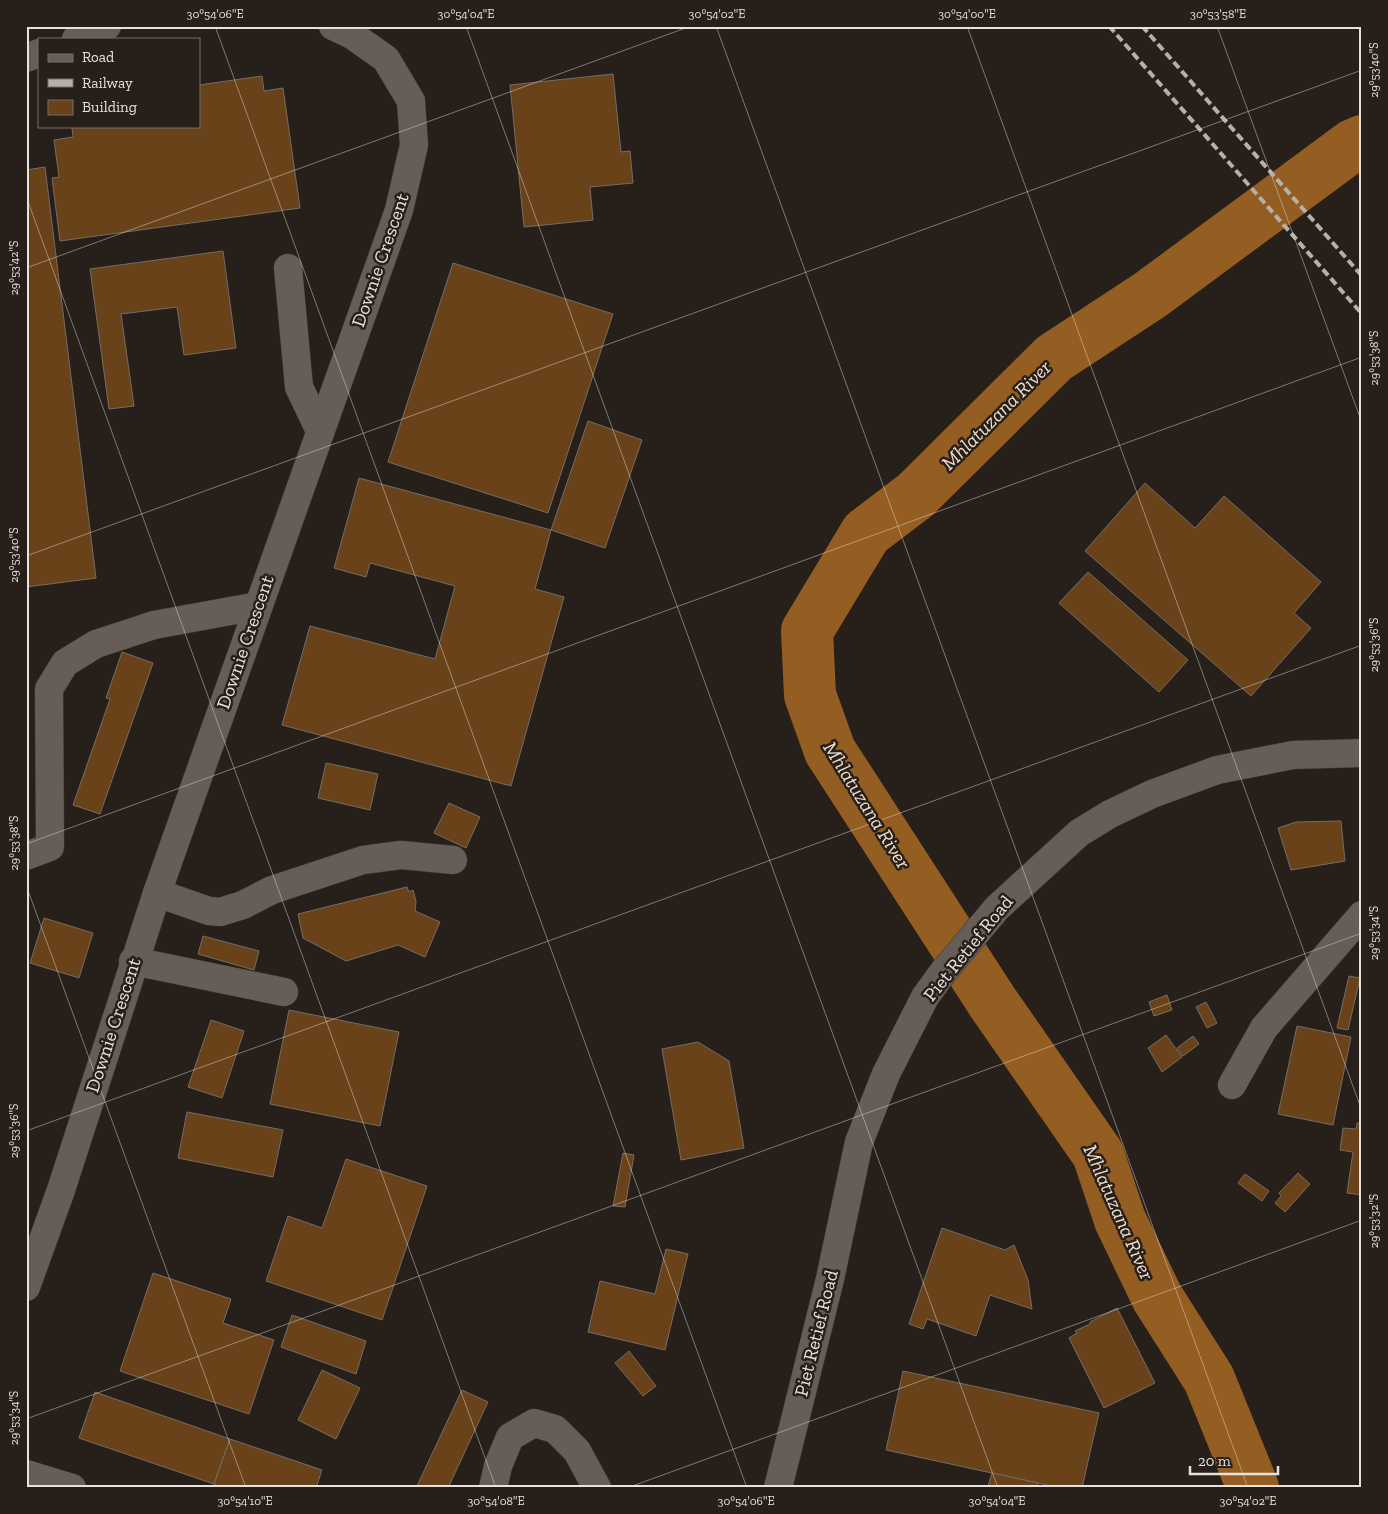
<svg xmlns="http://www.w3.org/2000/svg" width="1388" height="1514" viewBox="0 0 1388 1514" font-family="'Zilla Slab',serif">
	<style>
		.lines { fill: none; stroke-linecap: round; stroke-linejoin: round }
		.river { stroke: #945d21; stroke-width: 52 }
		.building { fill: #694219; stroke: #756d65 }
		.minor-casing { stroke: #3f3a35; stroke-width: 29 }
		.minor { stroke: #665d56; stroke-width: 28 }
		.rail { stroke: #b6b0ab; stroke-width: 4; stroke-dasharray: 8 4; stroke-linecap: butt }
		.ticks { fill: none; stroke: #e7e2dd; stroke-width: 1; stroke-opacity: 0.45 }
		.labels { text-anchor: middle; dominant-baseline: central; stroke-width: 5; stroke-linejoin: round; paint-order: stroke }
		.street-label { font-size: 19px; fill: #e7e2dd; stroke: #27201a }
		.water-label { font-size: 20px; font-style: italic; fill: #f2dfcd; stroke: #27201a }
		.neatline { fill: none; stroke: #e7e2dd; stroke-width: 2 }
		.ticks-label { font-size: 12px; text-anchor: middle; fill: #e7e2dd }
	</style>
	<rect width="100%" height="100%" fill="#27201a"/>
	<g class="lines">
		<path class="river" d="M1253,1488L1209,1379L1157,1297L1120,1220L1098,1154L993,1003L830,751L810,695L807,631L866,533L916,495L1054,358L1150,295L1353,145L1362,141"/>
	</g>
	<g class="building">
		<path d="M613,74L621,152L630,151L633,183L590,187L593,220L524,227L510,85Z"/>
		<path d="M262,76L264,91L283,88L300,208L60,241L52,178L59,177L54,140L73,137L72,128L86,126H199V85Z"/>
		<path d="M45,167L96,578L26,587V170Z"/>
		<path d="M223,251L236,348L184,355L177,307L121,314L134,406L109,409L90,269Z"/>
		<path d="M453,263L613,314L548,513L388,462Z"/>
		<path d="M588,421L642,440L605,548L551,530Z"/>
		<path d="M359,478L551,530L535,589L564,597L511,786L282,725L310,626L435,659L455,586L370,563L366,577L334,568Z"/>
		<path d="M1145,483L1195,528L1224,496L1321,582L1294,613L1311,628L1251,696L1085,551Z"/>
		<path d="M1088,572L1188,660L1159,692L1059,603Z"/>
		<path d="M122,652L153,663L100,814L73,805L110,699L106,698Z"/>
		<path d="M326,763L378,774L370,810L318,798Z"/>
		<path d="M449,803L480,817L466,848L434,833Z"/>
		<path d="M1341,821L1345,861L1291,870L1278,828L1296,822Z"/>
		<path d="M407,887L409,892L413,890L416,901L415,911L440,922L425,957L398,945L346,961L303,938L298,914Z"/>
		<path d="M44,918L93,933L79,978L30,963Z"/>
		<path d="M203,936L259,951L254,970L198,954Z"/>
		<path d="M1349,976L1360,978L1348,1030L1337,1028Z"/>
		<path d="M1167,995L1172,1010L1154,1016L1149,1002Z"/>
		<path d="M1206,1002L1217,1023L1207,1028L1196,1007Z"/>
		<path d="M289,1010L399,1032L380,1126L270,1104Z"/>
		<path d="M211,1020L244,1031L222,1098L188,1087Z"/>
		<path d="M1297,1026L1351,1037L1333,1125L1278,1114Z"/>
		<path d="M1166,1035L1182,1057L1162,1072L1148,1048Z"/>
		<path d="M1193,1036L1199,1044L1183,1056L1177,1048Z"/>
		<path d="M698,1042L729,1061L744,1148L681,1160L662,1049Z"/>
		<path d="M187,1112L283,1130L273,1177L178,1158Z"/>
		<path d="M1357,1123H1362V1195L1347,1193L1353,1152L1340,1150L1343,1128L1356,1129Z"/>
		<path d="M623,1153L634,1155L625,1207L613,1206Z"/>
		<path d="M346,1159L427,1186L382,1320L266,1281L288,1216L322,1228Z"/>
		<path d="M1298,1173L1310,1184L1285,1212L1275,1203L1281,1196L1279,1193Z"/>
		<path d="M1245,1174L1269,1191L1262,1201L1238,1183Z"/>
		<path d="M942,1228L1005,1250L1014,1245L1028,1280L1032,1309L990,1295L976,1336L927,1319L923,1329L909,1324Z"/>
		<path d="M666,1249L688,1254L665,1350L588,1332L600,1281L655,1294Z"/>
		<path d="M153,1273L231,1299L223,1323L274,1340L249,1414L120,1371Z"/>
		<path d="M1117,1308L1155,1383L1104,1408L1069,1338L1077,1333L1075,1331L1090,1324V1322Z"/>
		<path d="M292,1315L366,1341L356,1374L281,1347Z"/>
		<path d="M629,1351L656,1386L643,1396L615,1363Z"/>
		<path d="M322,1370L360,1388L336,1439L298,1420Z"/>
		<path d="M903,1371L1099,1413L1082,1488H1061L886,1450Z"/>
		<path d="M462,1390L488,1402L448,1488H416Z"/>
		<path d="M95,1392L230,1439L214,1484L79,1438Z"/>
		<path d="M230,1439L322,1470L316,1488H225L214,1484Z"/>
		<path d="M992,1473L1038,1483L1037,1488L988,1486Z"/>
	</g>
	<g class="lines">
		<defs>
			<g id="minor">
				<path d="M76,39L107,26"/>
				<path d="M26,58L39,53"/>
				<path d="M288,268L299,387L320,431"/>
				<path d="M26,856L50,847L49,689L65,663L96,644L154,625L258,606"/>
				<path d="M157,893L209,911L220,912L243,905L272,890L363,860L401,855L453,860"/>
				<path d="M133,961L284,992"/>
				<path d="M1232,1085L1264,1028L1362,915"/>
				<path d="M26,1287L61,1190L157,893L399,210L414,145L411,101L386,59L352,35L333,26"/>
				<path d="M26,1474L72,1488"/>
				<path d="M493,1488L498,1466L510,1437L534,1423L555,1429L577,1451L597,1488"/>
				<path d="M778,1488L830,1279L859,1142L886,1074L925,997L944,971L997,908L1079,833L1110,814L1152,794L1217,770L1293,755L1362,753"/>
			</g>
		</defs>
		<use href="#minor" class="minor-casing"/>
		<use href="#minor" class="minor"/>
		<g class="rail">
			<path d="M1109,26L1362,314"/>
			<path d="M1142,26L1362,276"/>
		</g>
	</g>
	<path class="ticks" d="M215,26L747,1488M466,26L998,1488M716,26L1248,1488M967,26L1362,1111M1217,26L1362,423M26,196L496,1488M26,268L691,26M26,556L1362,70M26,844L1362,357M26,885L246,1488M26,1131L1362,645M26,1419L1362,933M627,1488L1362,1220"/>
	<g class="labels">
		<g class="street-label">
			<text transform="translate(380 260) rotate(-71)">Downie Crescent</text>
			<text transform="translate(245 642) rotate(-71)">Downie Crescent</text>
			<text transform="translate(968 948) rotate(-51)">Piet Retief Road</text>
			<text transform="translate(113 1025) rotate(-72)">Downie Crescent</text>
			<text transform="translate(816 1333) rotate(-76)">Piet Retief Road</text>
		</g>
		<g class="water-label">
			<text transform="translate(996 415) rotate(-45)">Mhlatuzana River</text>
			<text transform="translate(867 805) rotate(58)">Mhlatuzana River</text>
			<text transform="translate(1119 1212) rotate(66)">Mhlatuzana River</text>
		</g>
	</g>
	<rect width="1388" height="1514" fill="none" stroke="#27201a" stroke-width="55"/>
	<rect x="38" y="38" width="162" height="90" fill="#27201a" stroke="#746e68"/>
	<rect x="48" y="54" width="25" height="8" fill="#665d56" stroke="#746e68"/>
	<text x="82" y="62" font-size="15" fill="#e7e2dd">Road</text>
	<rect x="48" y="79" width="25" height="8" fill="#b6b0ab" stroke="#746e68"/>
	<text x="82" y="88" font-size="15" fill="#e7e2dd">Railway</text>
	<rect x="48" y="100" width="25" height="15" fill="#694219" stroke="#746e68"/>
	<text x="82" y="112" font-size="15" fill="#e7e2dd">Building</text>
	<path d="M1190 1466v8h88v-8" fill="none" stroke="#e7e2dd" stroke-width="2.5"/>
	<text x="1198" y="1466" font-size="15" fill="#e7e2dd" stroke="#27201a" stroke-width="4" paint-order="stroke">20 m</text>
	<rect x="28" y="28" width="1332" height="1458" class="neatline"/>
	<g class="ticks-label">
		<text x="215" y="18">30°54'06"E</text>
		<text x="466" y="18">30°54'04"E</text>
		<text x="717" y="18">30°54'02"E</text>
		<text x="967" y="18">30°54'00"E</text>
		<text x="1218" y="18">30°53'58"E</text>
		<text transform="translate(1374 70) rotate(-90)" y="4">29°53'40"S</text>
		<text transform="translate(14 268) rotate(-90)" y="4">29°53'42"S</text>
		<text transform="translate(1374 358) rotate(-90)" y="4">29°53'38"S</text>
		<text transform="translate(14 555) rotate(-90)" y="4">29°53'40"S</text>
		<text transform="translate(1374 645) rotate(-90)" y="4">29°53'36"S</text>
		<text transform="translate(14 843) rotate(-90)" y="4">29°53'38"S</text>
		<text transform="translate(1374 933) rotate(-90)" y="4">29°53'34"S</text>
		<text transform="translate(14 1131) rotate(-90)" y="4">29°53'36"S</text>
		<text transform="translate(1374 1221) rotate(-90)" y="4">29°53'32"S</text>
		<text transform="translate(14 1418) rotate(-90)" y="4">29°53'34"S</text>
		<text x="245" y="1505">30°54'10"E</text>
		<text x="496" y="1505">30°54'08"E</text>
		<text x="746" y="1505">30°54'06"E</text>
		<text x="997" y="1505">30°54'04"E</text>
		<text x="1248" y="1505">30°54'02"E</text>
	</g>
</svg>
